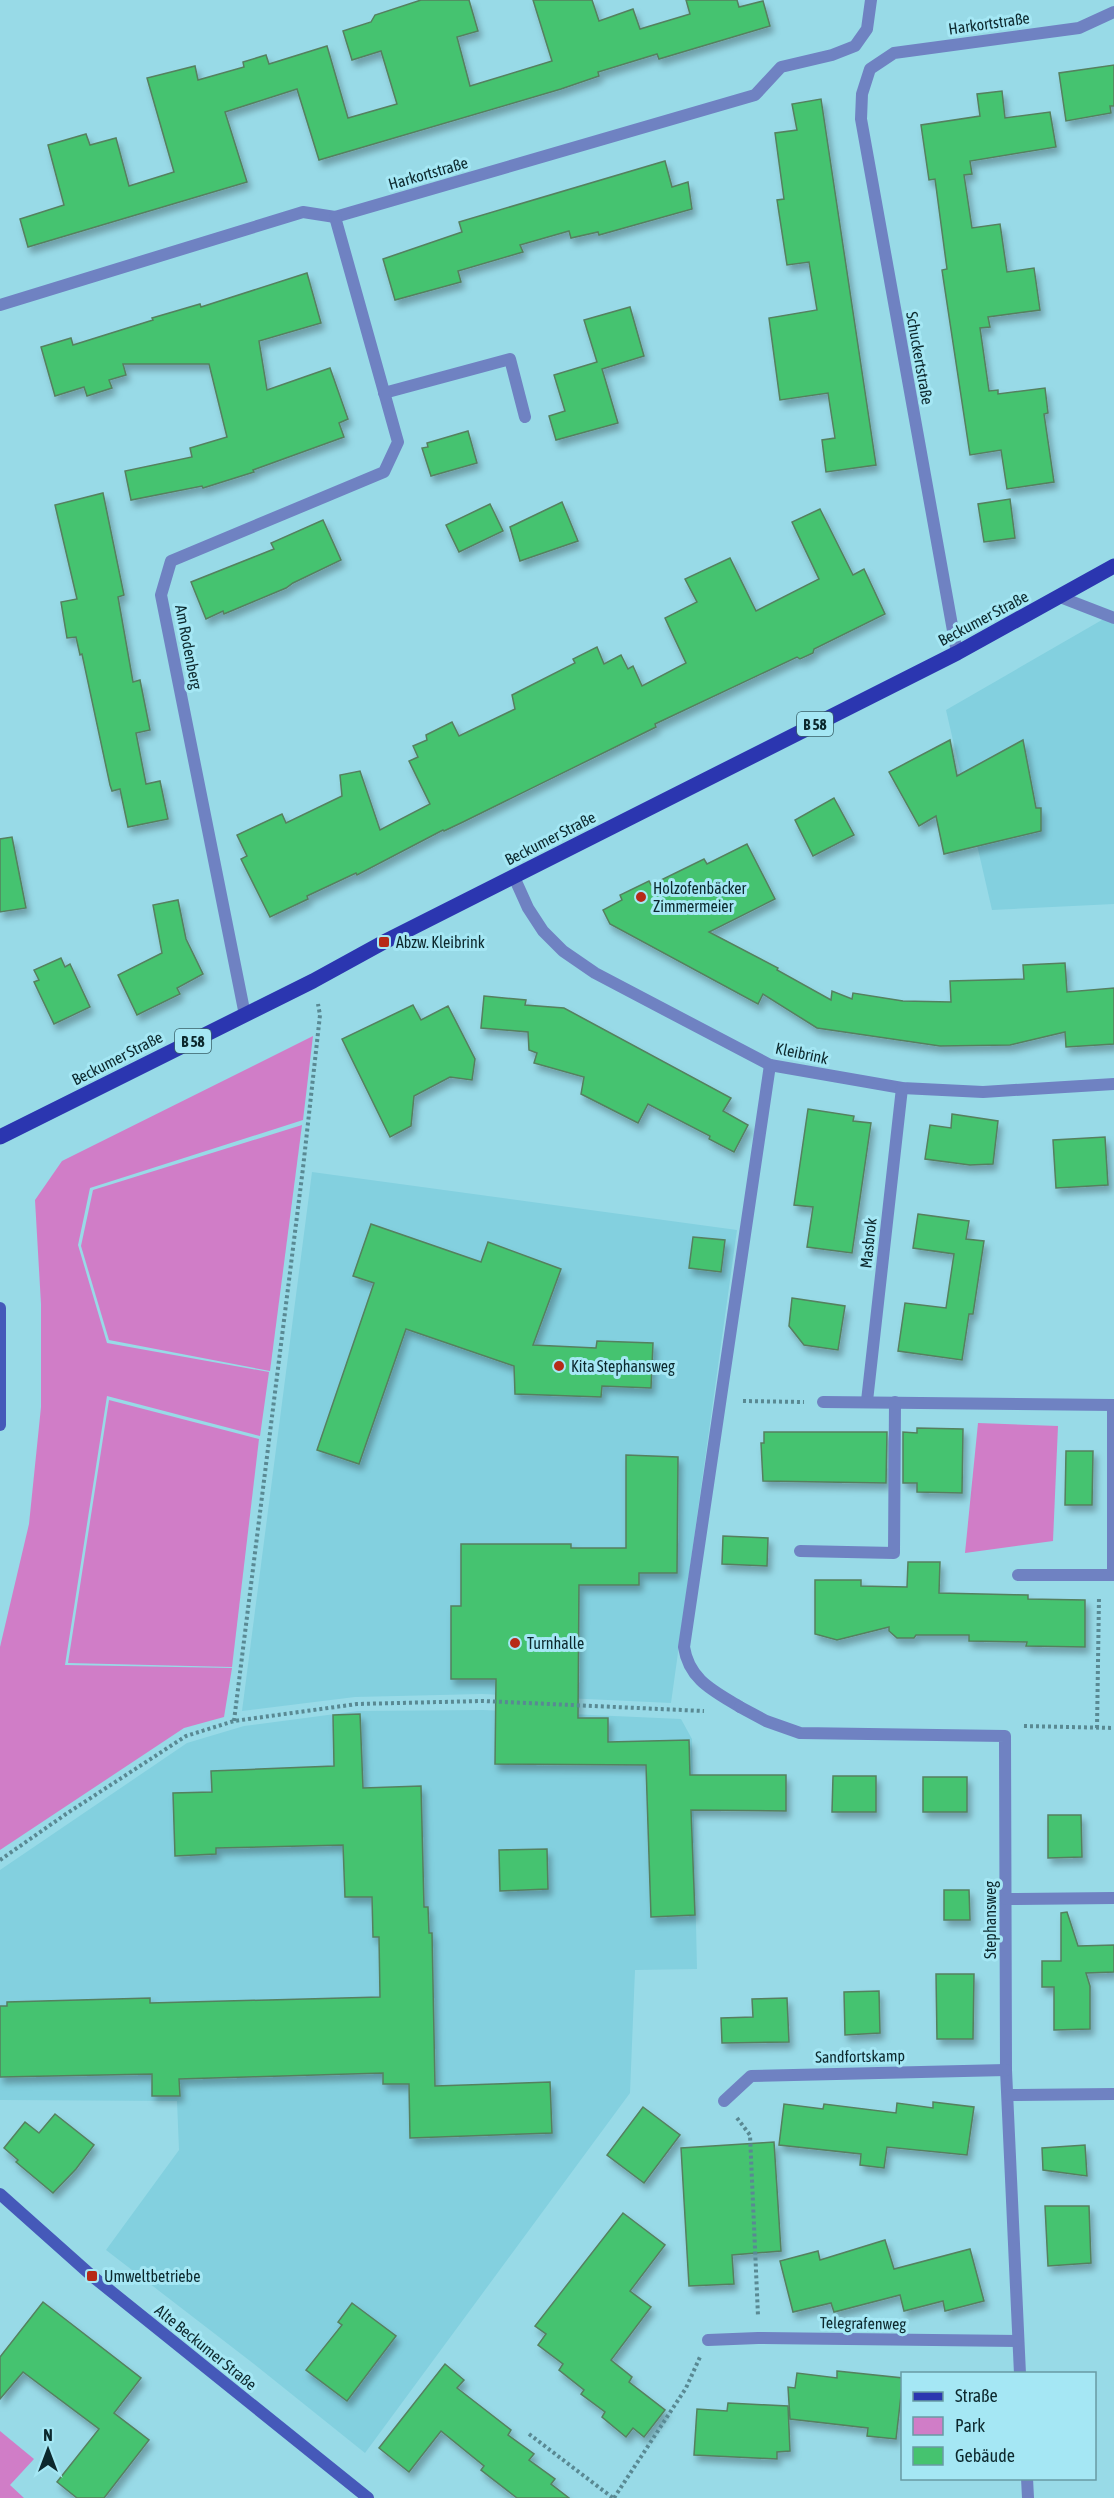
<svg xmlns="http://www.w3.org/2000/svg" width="1114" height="2498" viewBox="0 0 1114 2498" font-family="'Asap Condensed',sans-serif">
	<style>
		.built { fill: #83d0df }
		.green { fill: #d07dc7 }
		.building { fill: #45c36f; stroke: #55805f; stroke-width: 1.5; filter: url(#shadow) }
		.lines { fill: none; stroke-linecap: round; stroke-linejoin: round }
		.path { stroke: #598993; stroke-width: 4; stroke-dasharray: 3 3; stroke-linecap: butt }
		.lane { stroke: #6f82c2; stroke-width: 12 }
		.street { stroke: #6f82c2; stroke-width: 12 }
		.secondary { stroke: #4559b9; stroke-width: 12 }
		.primary { stroke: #2b36b0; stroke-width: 15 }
		.poi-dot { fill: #b72a18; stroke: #a5e7f4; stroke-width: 2 }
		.labels { text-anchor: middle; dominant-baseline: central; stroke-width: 6; stroke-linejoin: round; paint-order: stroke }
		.shield { fill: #a5e7f4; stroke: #3a6169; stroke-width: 1.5 }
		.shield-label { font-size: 15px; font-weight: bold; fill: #0c282d }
		.street-label { font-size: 16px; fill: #0c282d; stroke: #a5e7f4 }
		.poi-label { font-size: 16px; fill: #0c282d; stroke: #a5e7f4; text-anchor: start }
	</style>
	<defs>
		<filter id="shadow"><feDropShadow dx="3.5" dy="6" stdDeviation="3" flood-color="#0004"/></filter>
	</defs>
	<rect width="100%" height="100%" fill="#98dae7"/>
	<g class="built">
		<path d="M1114,613V904L992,910L946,710Z"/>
		<path d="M312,1172L737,1230L671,1703L482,1694L355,1697L242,1711Z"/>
		<path d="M483,1710L681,1719L692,1739L697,1969L635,1970L630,2093L365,2453L254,2364L106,2250L179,2150L177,2101L0,2100V1870L187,1743L244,1726L358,1711Z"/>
	</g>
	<g class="green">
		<path d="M313,1036L303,1120L90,1188L78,1245L107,1343L269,1372L260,1436L107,1396L65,1665L232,1668L224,1717L184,1728L0,1850V1647L29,1524L41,1407V1304L35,1200L62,1161Z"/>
		<path d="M302,1125L270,1371L109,1340L81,1246L93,1190Z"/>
		<path d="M109,1400L259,1439L232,1667L68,1663Z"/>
		<path d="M978,1423L1058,1426L1053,1541L965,1553Z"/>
		<path d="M0,2431L34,2459L10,2485L24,2498H0Z"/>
	</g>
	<g class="building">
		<path d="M421,0H469L478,31L457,37L470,86L552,61L533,0H592L599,21L633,9L640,29L690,14L686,0H737L739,7L763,1L770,26L659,59L657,54L598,72L599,76L561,89L319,160L297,89L225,112L247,182L28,247L20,219L64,205L48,145L86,134L90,145L116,138L129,186L174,172L147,78L195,66L198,80L244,67L243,62L266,55L269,64L327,46L348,118L397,104L381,51L352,60L343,31L371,22L375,15Z"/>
		<path d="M1114,65V106H1110L1111,113L1066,121L1059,73Z"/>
		<path d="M1002,91L1005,118L1050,112L1056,147L970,161L972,174L964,175L972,228L1000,224L1007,272L1034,268L1040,310L988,317L990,327L980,328L989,391L998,390V394L1045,388L1048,413L1044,414L1054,482L1007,489L1001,450L970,455L942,270L947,269L935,179L929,180L921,125L980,116L977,94Z"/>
		<path d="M821,99L876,465L826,472L822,440L835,438L828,393L780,400L769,318L817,310L809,262L787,265L777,200L784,199L775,133L797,130L792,104Z"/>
		<path d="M665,161L672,187L688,182L692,209L599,235L598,232L571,238L569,231L520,245L523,252L458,271L461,282L395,300L383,259L462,232L459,222Z"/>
		<path d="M307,273L321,323L259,341L267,390L330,368L348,419L339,423L344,437L253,470L254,472L203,488L202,486L131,500L125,471L192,457L190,448L227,437L209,364H123L126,375L109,380L112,388L87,396L84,387L55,396L41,347L71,338L73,345L153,320L152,318L200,304L201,307Z"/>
		<path d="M630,307L644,356L602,369L618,423L556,440L549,416L565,411L554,375L597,362L584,320Z"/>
		<path d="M468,431L477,463L431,476L422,448L428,447L427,443Z"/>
		<path d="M103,493L124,595L118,597L133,682L140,680L150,730L136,733L146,784L160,781L168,819L128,827L120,789L112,791L110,785L82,654L80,655L76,637L67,638L61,602L77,599L55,505Z"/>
		<path d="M1010,499L1015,538L984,542L978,504Z"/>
		<path d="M562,502L578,541L520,561L510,527Z"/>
		<path d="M490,504L503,531L459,552L446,525Z"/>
		<path d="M820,509L853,575L864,569L885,614L814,649L813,653L800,659L797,657L655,724L656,727L463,822L444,831L443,830L357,875L356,873L307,896L308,899L270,917L241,859L247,856L237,835L282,814L286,823L342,796L340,775L360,771L380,830L430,804L409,761L418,757L413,746L427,740L426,735L452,722L459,736L515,709L512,695L575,663L573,659L597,647L604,664L621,655L628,669L633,666L642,686L686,663L665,618L697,602L685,579L730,558L756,611L819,579L792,522Z"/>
		<path d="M323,520L341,560L293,583L286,588L224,614L223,611L206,619L191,582L274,549L271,543Z"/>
		<path d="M950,740L957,776L1023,740L1036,808H1041V831L944,854L936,816L919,826L889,772Z"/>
		<path d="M834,798L854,835L813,856L795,820Z"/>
		<path d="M12,837L26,908L0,912V839Z"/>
		<path d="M747,844L775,899L709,932L778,968L777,970L831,1000L832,991L852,999L853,993L903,1001L951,1002L950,981L1024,979L1023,965L1065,963L1067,992L1114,988V1044L1066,1047L1065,1032L1010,1045L940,1046L817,1028L763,994L758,1004L610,924L603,910L622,900L620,895L649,881L651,885L704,859L707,864Z"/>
		<path d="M178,900L186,939L203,974L177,988L180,994L137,1015L118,975L162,953L153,905Z"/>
		<path d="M61,958L65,967L70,964L90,1007L54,1024L34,982L39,980L34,970Z"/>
		<path d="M484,996L526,1000L525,1005L564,1008L731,1098L723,1111L748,1125L734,1152L709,1139L710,1136L648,1104L638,1123L581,1094L584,1077L534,1063L537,1053L529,1050L528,1032L481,1028Z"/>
		<path d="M413,1005L421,1020L448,1006L475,1059L472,1080L450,1077L414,1096L411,1126L390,1137L342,1039Z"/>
		<path d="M808,1109L854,1116L853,1121L871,1123L852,1253L807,1247L813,1207L794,1205Z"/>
		<path d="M952,1114L998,1121L993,1164L970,1165L925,1159L930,1125L951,1128Z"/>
		<path d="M1105,1137L1108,1185L1056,1188L1053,1140Z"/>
		<path d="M918,1214L969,1221L966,1239L984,1241L973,1314H969L962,1360L898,1351L905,1303L946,1308L954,1254L913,1248Z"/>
		<path d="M371,1224L481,1262L488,1242L561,1269L533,1345L596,1348L597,1341L653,1343L651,1388L602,1386L601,1397L515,1394L514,1366L406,1329L359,1464L317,1450L374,1283L353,1276Z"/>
		<path d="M693,1237L725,1240L721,1272L689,1268Z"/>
		<path d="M792,1298L845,1306L838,1350L804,1345L789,1326Z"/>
		<path d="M917,1428L963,1429L962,1493L917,1492V1483H903V1432L917,1433Z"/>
		<path d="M764,1432H887L886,1483L763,1481L761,1443H764Z"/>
		<path d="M1066,1451H1093L1092,1505H1065Z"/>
		<path d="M626,1455L678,1457L677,1573H639V1585H579L578,1718H608V1742L689,1740L690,1775H786V1811L691,1810L695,1915L651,1917L646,1765L495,1764L496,1679H451V1606H461V1544H571V1548H626Z"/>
		<path d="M723,1536L768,1538L767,1566L722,1564Z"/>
		<path d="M908,1562H940L939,1593L1028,1595V1599L1085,1600V1647L1026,1646L1027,1642L969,1641V1635H916L914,1638H897L889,1631V1627L837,1640L815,1634V1580H861V1586L907,1587Z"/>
		<path d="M360,1714L363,1788L421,1786L424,1907H428L429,1933H432L435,2086L550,2082L552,2133L410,2138L409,2084H383V2073L179,2079L180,2096H152V2074L0,2077V2006H7V2002L150,1998V2003L380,1997L379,1937H373L372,1897H345L343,1845L216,1848V1854L175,1856L173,1793L212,1792L211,1771L334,1766L333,1715Z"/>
		<path d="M833,1776H876V1812H832Z"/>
		<rect x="923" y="1777" width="44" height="35"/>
		<path d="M1048,1815H1081L1082,1857L1048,1858Z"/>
		<path d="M547,1849L548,1889L500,1891L499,1850Z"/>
		<path d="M944,1890H969L970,1920H944Z"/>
		<path d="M1067,1912L1078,1946L1114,1945V1972L1086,1973L1090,1986V2029L1054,2030V1987H1042V1961H1061V1913Z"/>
		<path d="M936,1974H974L973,2039H937Z"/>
		<path d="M879,1991L880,2033L845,2035L844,1992Z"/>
		<path d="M787,1998L789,2042L722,2043L721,2018L753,2017L752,1999Z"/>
		<path d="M933,2102L974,2107L967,2155L887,2147L884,2168L860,2165L861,2154L779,2145L784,2104L823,2109L824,2104L896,2113L897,2103L933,2108Z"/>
		<path d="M643,2107L680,2135L644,2183L607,2155Z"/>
		<path d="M55,2114L94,2145L76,2169L53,2193L16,2162L18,2160L4,2148L25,2122L39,2133Z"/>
		<path d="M774,2142L781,2251L732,2255L734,2284L689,2286L681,2148Z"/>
		<path d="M1085,2145L1087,2176L1043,2170L1042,2148Z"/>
		<path d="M1045,2206H1089L1091,2263L1048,2266Z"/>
		<path d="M623,2213L665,2245L630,2291L651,2307L611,2360L632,2377L629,2382L665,2410L644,2437L633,2428L626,2437L602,2417L605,2412L581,2394L584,2390L559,2370L563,2364L538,2345L546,2334L535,2326Z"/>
		<path d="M885,2240L894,2269L970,2249L984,2301L945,2311L943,2301L904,2311L900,2295L834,2312L831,2303L793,2312L780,2261L818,2251L820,2260Z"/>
		<path d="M43,2302L141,2378L114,2413L149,2440L104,2498H77L57,2482L99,2429L23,2372L0,2399V2357Z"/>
		<path d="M352,2303L396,2336L347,2401L306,2370L342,2325L338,2322Z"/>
		<path d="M445,2364L464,2380L457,2388L511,2430L508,2435L534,2454L529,2460L555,2479L551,2484L569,2498H517L481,2470L484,2466L441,2431L409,2472L379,2448Z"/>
		<path d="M837,2371L903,2378L896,2439L867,2436L868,2428L790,2419L788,2387L795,2388L797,2373L837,2378Z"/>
		<path d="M728,2403L788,2406L790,2451L777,2452V2459L694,2455L697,2409L727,2411Z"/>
	</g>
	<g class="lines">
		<g class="path">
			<path d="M743,1401L804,1402"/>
			<path d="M234,1721L303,1168L320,1015L318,1004"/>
			<path d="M1024,1726L1114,1728"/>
			<path d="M1097,1728L1099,1597"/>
			<path d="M0,1860L66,1814L186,1736L234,1721L357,1704L483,1701L704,1711"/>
			<path d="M737,2118L750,2135L758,2316"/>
			<path d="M529,2434L613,2498"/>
			<path d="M614,2498L686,2388L700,2357"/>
		</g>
		<g class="lane">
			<path d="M1060,597L1114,618"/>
			<path d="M740,1707C714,1691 689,1680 684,1647L770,1065"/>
		</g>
		<g class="street">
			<path d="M0,305L303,212L335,217L755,95L781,67L832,55L855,46L867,29L871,0"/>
			<path d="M384,393L510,359L525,417"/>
			<path d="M957,653L861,119L862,94L870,69L894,53L1079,28L1114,12"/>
			<path d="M514,877L528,908L543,931L563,951L595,973L770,1065L902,1088L983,1092L1114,1084"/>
			<path d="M245,1015L161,595L171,561L384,472L398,442L335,217"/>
			<path d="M867,1401L902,1088"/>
			<path d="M823,1402L1114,1405"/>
			<path d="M800,1551L894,1553L895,1402"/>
			<path d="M1018,1575H1113V1405"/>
			<path d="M740,1707L766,1721L800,1733L1005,1736L1006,2070L1020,2374"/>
			<path d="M1006,1899L1114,1898"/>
			<path d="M1008,2095L1114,2094"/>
			<path d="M724,2101L751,2076L1006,2070"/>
			<path d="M708,2340L758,2338L1018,2341"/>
			<path d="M1027,2478L1028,2498"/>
		</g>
		<g class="secondary">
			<path d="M0,1308V1425"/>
			<path d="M0,2194L92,2276L368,2498"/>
		</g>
		<path class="primary" d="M0,1137L313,981L384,942L957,653L1114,566"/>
	</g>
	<g class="poi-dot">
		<circle cx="641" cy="897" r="6"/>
		<rect x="378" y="936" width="12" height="12" rx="3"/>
		<circle cx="559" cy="1366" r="6"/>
		<circle cx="515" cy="1643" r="6"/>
		<rect x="86" y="2270" width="12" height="12" rx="3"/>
	</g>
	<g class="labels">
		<g class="shield">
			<rect x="797" y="712" width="36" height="24" rx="4.5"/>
			<rect x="175" y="1029" width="36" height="24" rx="4.5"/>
		</g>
		<g class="shield-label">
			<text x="815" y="724">B 58</text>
			<text x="193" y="1041">B 58</text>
		</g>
		<g class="street-label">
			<text transform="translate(989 23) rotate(-8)">Harkortstraße</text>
			<text transform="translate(428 173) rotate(-16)">Harkortstraße</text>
			<text transform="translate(920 358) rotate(80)">Schuckertstraße</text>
			<text transform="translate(983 618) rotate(-28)">Beckumer Straße</text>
			<text transform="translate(189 647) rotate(79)">Am Rodenberg</text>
			<text transform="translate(550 838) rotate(-27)">Beckumer Straße</text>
			<text transform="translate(802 1053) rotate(12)">Kleibrink</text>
			<text transform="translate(117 1058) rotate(-27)">Beckumer Straße</text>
			<text transform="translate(868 1243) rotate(-84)">Masbrok</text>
			<text transform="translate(990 1920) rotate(-90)">Stephansweg</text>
			<text transform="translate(860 2056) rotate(-1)">Sandfortskamp</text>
			<text transform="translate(863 2323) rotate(1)">Telegrafenweg</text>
			<text transform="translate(206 2347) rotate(39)">Alte Beckumer Straße</text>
		</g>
		<g class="poi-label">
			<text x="653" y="888">Holzofenbäcker<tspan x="653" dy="18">Zimmermeier</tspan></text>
			<text x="396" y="942">Abzw. Kleibrink</text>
			<text x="571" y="1366">Kita Stephansweg</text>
			<text x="527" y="1643">Turnhalle</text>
			<text x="104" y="2276">Umweltbetriebe</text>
		</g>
	</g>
	<rect x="901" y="2372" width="195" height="108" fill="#a5e7f4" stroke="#689ba4" stroke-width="1.5"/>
	<rect x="913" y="2392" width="30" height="9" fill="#2b36b0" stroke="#689ba4" stroke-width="1.5"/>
	<text x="955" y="2402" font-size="18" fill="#0c282d">Straße</text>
	<rect x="913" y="2417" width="30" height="18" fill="#d07dc7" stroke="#689ba4" stroke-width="1.5"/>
	<text x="955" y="2432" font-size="18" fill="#0c282d">Park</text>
	<rect x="913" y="2447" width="30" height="18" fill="#45c36f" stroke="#689ba4" stroke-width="1.5"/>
	<text x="955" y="2462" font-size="18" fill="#0c282d">Gebäude</text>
	<g transform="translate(48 2450)" stroke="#a5e7f4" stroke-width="4.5" paint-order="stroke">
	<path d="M0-4.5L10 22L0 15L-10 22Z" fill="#0c282d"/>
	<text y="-9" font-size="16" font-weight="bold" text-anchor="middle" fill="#0c282d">N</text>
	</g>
</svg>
